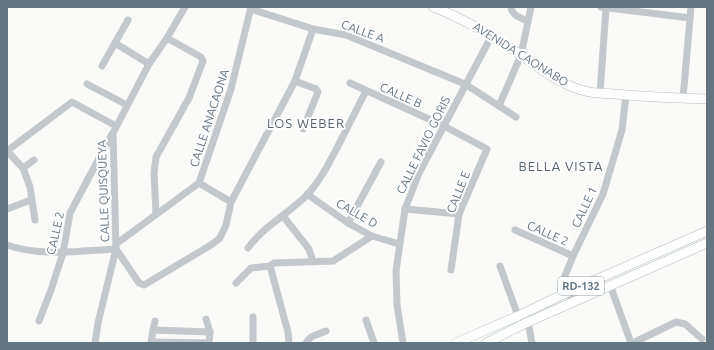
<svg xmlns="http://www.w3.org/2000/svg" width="714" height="350" viewBox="0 0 714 350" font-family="Ubuntu,sans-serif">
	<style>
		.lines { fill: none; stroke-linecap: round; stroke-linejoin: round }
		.major-casing { stroke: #b5babe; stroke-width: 10 }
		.minor { stroke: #c3c8cc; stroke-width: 7 }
		.major { stroke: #fff; stroke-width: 9 }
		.labels { text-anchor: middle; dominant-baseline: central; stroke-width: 4; stroke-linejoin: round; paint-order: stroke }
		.shield { fill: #fff; stroke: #939fa8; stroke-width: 1 }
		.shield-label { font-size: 11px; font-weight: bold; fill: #657683 }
		.street-label { font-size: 12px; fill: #657683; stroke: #fff }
		.neighbourhood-label { font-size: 13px; letter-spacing: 1px; fill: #57646e; stroke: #fff }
	</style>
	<rect width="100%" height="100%" fill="#fafaf8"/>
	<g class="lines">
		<defs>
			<g id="major">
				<path d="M433,7C465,19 493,36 521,55C541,69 561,85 585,91C595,94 606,93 615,94C646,97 676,98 707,99"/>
				<path d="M456,343L518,316L568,292L707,231"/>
				<path d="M486,343L528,322L707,243"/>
			</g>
		</defs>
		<use href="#major" class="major-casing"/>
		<g class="minor">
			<path d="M511,7C511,15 521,18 528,21"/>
			<path d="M601,7L690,18"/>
			<path d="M251,9L313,29L346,35L465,84L516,117"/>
			<path d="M115,43L149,64"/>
			<path d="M102,66L128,20"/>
			<path d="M295,81L316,89L318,92L303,129"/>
			<path d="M350,83L444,126L487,149L459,214L451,270"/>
			<path d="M87,84L127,105"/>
			<path d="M600,93L606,8"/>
			<path d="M683,98L691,7"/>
			<path d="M499,106L521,55L531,7"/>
			<path d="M7,151L72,102L116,126"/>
			<path d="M7,151L23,168L30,187L35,220"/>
			<path d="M23,168L34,160"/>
			<path d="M199,183L231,202"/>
			<path d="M307,194L348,223L372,236L399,244"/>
			<path d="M7,209L31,200"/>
			<path d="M405,209L459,214"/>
			<path d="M156,214L154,173L156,157L189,98L203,61L201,57L167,38"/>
			<path d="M283,216L309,249L313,262"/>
			<path d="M348,223L381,162"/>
			<path d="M515,230L573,256"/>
			<path d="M116,244L199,183L231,89L251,7"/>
			<path d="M7,245C42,257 79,251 116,249L139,283L144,285L211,245L220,238L226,225L231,202L295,81L313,29"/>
			<path d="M248,248C264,226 288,214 307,195C320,181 329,163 338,146C347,128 357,109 366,91"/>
			<path d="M500,266L518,316"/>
			<path d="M236,283L251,268L270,266"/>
			<path d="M610,285L631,343"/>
			<path d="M573,302L568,292L565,276L573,256L603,194L622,130L626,95"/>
			<path d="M206,319L210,332L209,343"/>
			<path d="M366,320L374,343"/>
			<path d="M39,321L51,290L63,253L70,213L112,134"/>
			<path d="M528,322L532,343"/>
			<path d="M153,330L210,332"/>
			<path d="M151,342L209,343"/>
			<path d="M95,343L98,323L116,249L113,133L149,64L167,38L185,7"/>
			<path d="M151,343L153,330L155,321"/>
			<path d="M253,343V317"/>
			<path d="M289,343L288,332L270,266L274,263L333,261L372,236"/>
			<path d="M306,343L311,337L326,331"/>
			<path d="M403,343L397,305L396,271L405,209L419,173L492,35"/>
			<path d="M633,343L676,322L685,324L702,339"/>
		</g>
		<use href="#major" class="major"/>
	</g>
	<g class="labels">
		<rect class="shield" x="558" y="277" width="46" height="18" rx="3"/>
		<g class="shield-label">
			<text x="581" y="286">RD-132</text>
		</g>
		<g class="street-label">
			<text transform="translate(363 31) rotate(20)">CALLE A</text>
			<text transform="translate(521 54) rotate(32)">AVENIDA CAONABO</text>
			<text transform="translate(401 95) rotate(24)">CALLE B</text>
			<text transform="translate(209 118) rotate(-72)">CALLE ANACAONA</text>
			<text transform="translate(423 145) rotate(-64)">CALLE FAVIO GORIS</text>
			<text transform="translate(103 191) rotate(-92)">CALLE QUISQUEYA</text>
			<text transform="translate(458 192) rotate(-68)">CALLE E</text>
			<text transform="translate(584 207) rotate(-65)">CALLE 1</text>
			<text transform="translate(357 213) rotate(30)">CALLE D</text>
			<text transform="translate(55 233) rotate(-77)">CALLE 2</text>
			<text transform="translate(548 233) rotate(24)">CALLE 2</text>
		</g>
		<g class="neighbourhood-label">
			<text x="306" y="123">LOS WEBER</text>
			<text x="561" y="166">BELLA VISTA</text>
		</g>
	</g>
	<rect width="714" height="350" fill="none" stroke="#657683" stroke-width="16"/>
</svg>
